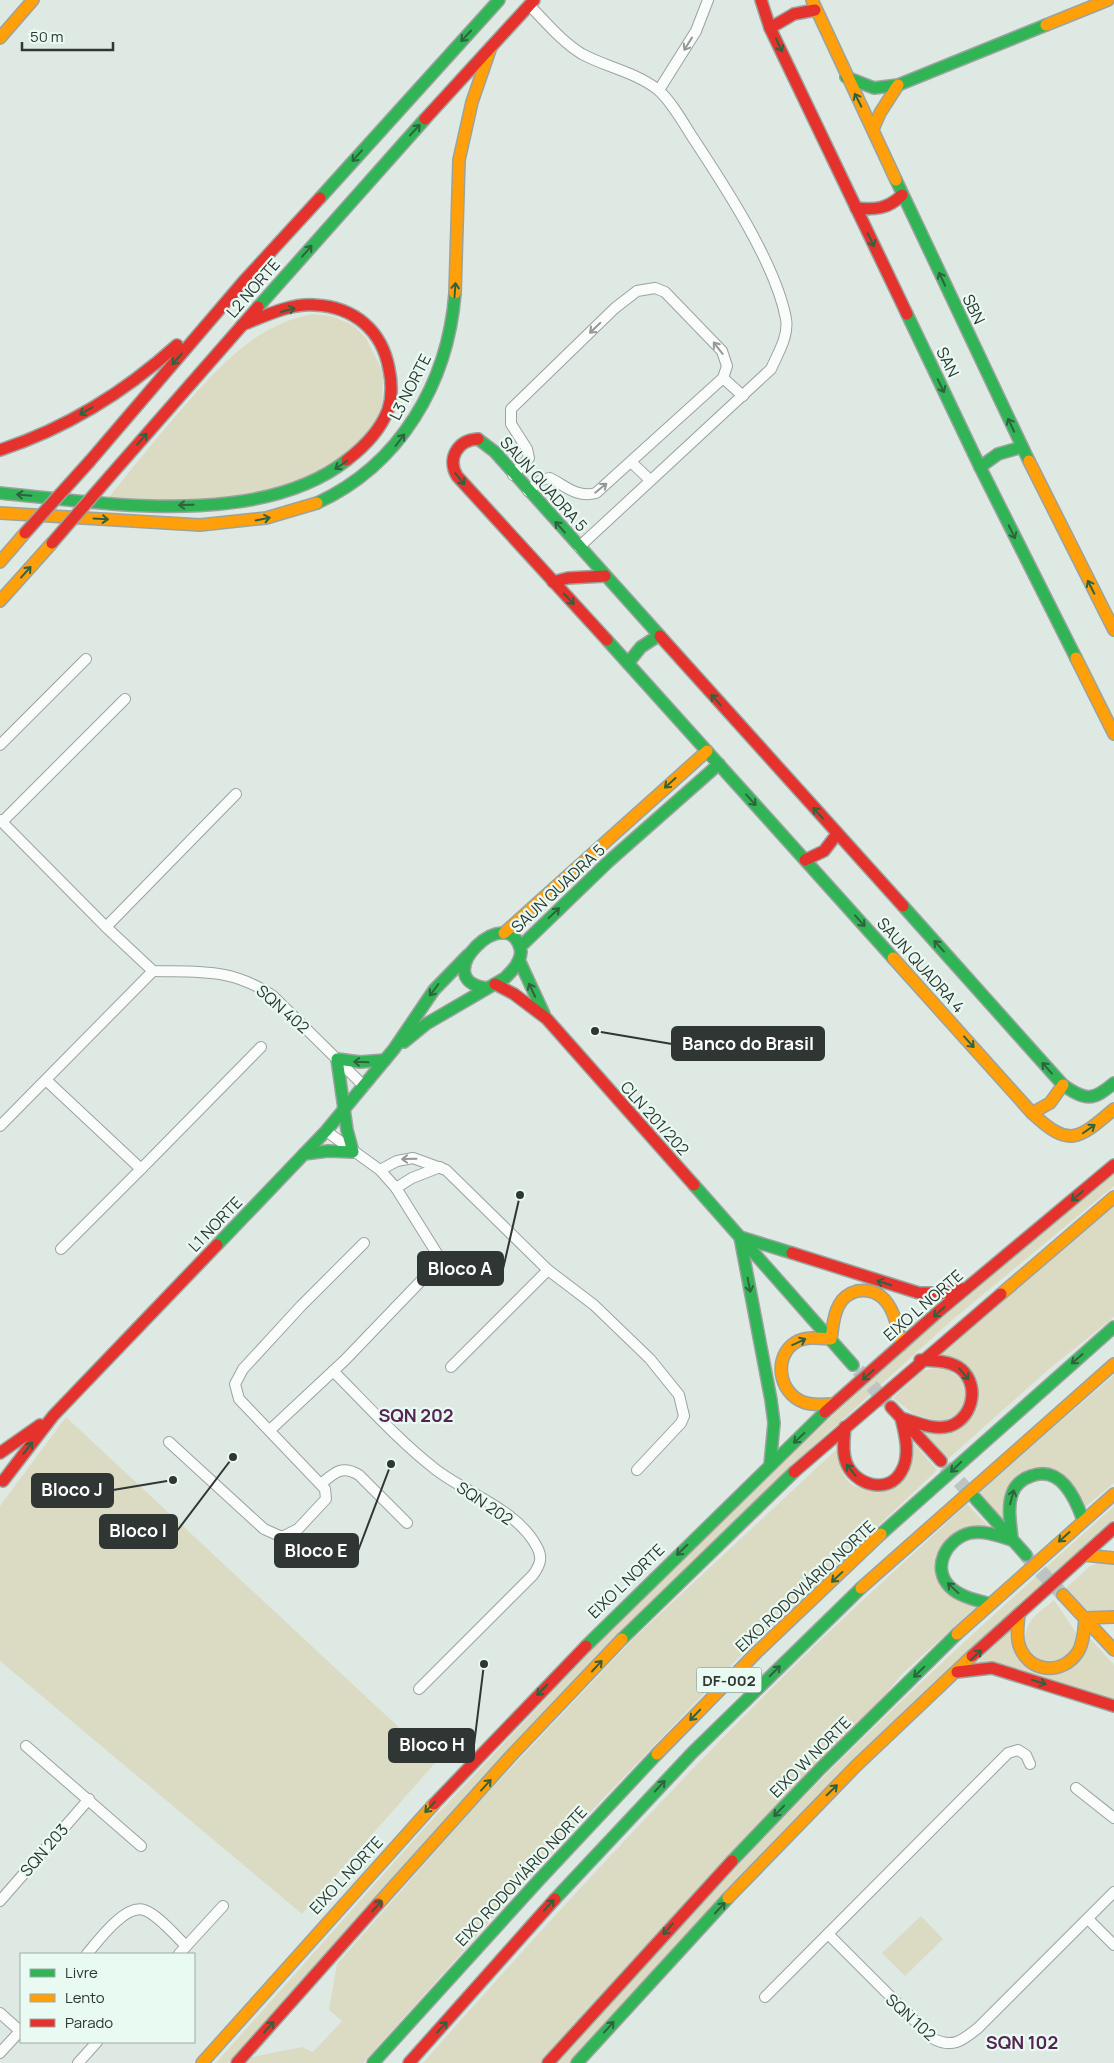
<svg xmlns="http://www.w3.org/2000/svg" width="1114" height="2063" viewBox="0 0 1114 2063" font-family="Manrope,sans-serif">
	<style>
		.green { fill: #dbdac3 }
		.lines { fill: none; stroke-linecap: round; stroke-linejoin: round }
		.secondary-tunnel { stroke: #bcc5c1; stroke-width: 14; stroke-dasharray: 14 7; stroke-linecap: butt }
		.street-casing { stroke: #9ba39f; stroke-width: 12 }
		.fast-casing { stroke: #9ba39f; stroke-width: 14 }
		.slow-casing { stroke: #9ba39f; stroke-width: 14 }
		.jam-casing { stroke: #9ba39f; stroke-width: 14 }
		.street { stroke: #fafcfb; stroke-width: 10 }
		.fast { stroke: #30b455; stroke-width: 11 }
		.slow { stroke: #ff9f0a; stroke-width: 11 }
		.jam { stroke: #e5322d; stroke-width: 11 }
		.jam-bridge-casing { stroke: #9ba39f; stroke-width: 14; stroke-linecap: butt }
		.jam-bridge { stroke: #e5322d; stroke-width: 11 }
		.oneway { stroke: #2f623f }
		.oneway2 { stroke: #949997 }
		.labels { text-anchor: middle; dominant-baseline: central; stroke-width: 4.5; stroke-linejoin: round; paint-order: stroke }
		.shield { fill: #e8faf1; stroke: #66716c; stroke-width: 1 }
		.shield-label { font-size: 15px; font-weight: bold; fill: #2f3633 }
		.street-label { font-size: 16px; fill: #2f3633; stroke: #e8faf1 }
		.neighbourhood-label { font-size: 18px; font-weight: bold; fill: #552454; stroke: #e8faf1 }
		.leader { fill: none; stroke: #2f3633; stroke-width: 2 }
		.callout-dot { fill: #2f3633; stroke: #e8faf1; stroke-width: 2 }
		.callout { fill: #2f3633; stroke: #2f3633; stroke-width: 2 }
		.callout-label { font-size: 18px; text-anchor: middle; font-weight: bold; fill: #fff }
	</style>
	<rect width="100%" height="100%" fill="#dfe9e4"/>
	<g class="green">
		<path d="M313,314L331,316L353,325L366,338L381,368L383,378L382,407L378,417L357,447L309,480L210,502L109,497C132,468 156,439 180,411C218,368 254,325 313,314Z"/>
		<path d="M1114,1173V1186L951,1321L785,1472L471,1790L228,2063H216L428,1824L627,1613L820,1427L923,1334Z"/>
		<path d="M1114,1204V1317L1049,1369L948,1459L922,1432L937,1434L976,1391L938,1356Z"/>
		<path d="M934,1368L948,1370L963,1381L967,1408L942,1422L914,1414L893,1398L922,1371Z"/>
		<path d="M1114,1375V1483L1080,1511L1066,1480L1018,1477L1008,1528L978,1493Z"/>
		<path d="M66,1417L436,1762L302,1914L0,1661V1506Z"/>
		<path d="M910,1439L937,1470L737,1659L552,1852L363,2063H247L252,2057L302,2047L313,2052L342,2021L329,2010L337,1964L477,1804L632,1640L837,1449C841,1485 852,1491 887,1489Z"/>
		<path d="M967,1504L994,1532L974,1528L938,1569L978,1605L902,1674L872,1711L541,2063H423C540,1930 659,1801 784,1676C843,1617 906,1561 967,1504Z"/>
		<path d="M1114,1506V1520L1054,1573L570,2063H558C635,1977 713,1891 794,1807C896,1703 1005,1604 1114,1506Z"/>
		<path d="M1098,1563L1114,1565V1615L1089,1612L1065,1589L1090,1566Z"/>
		<path d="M1054,1600L1077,1634L1073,1654L1047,1666L1024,1646C1026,1618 1034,1617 1054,1600Z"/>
		<path d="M1015,1626L1042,1675L1088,1636L1114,1665V1700L972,1667Z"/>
		<path d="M921,1916L943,1939L905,1976L882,1953Z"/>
	</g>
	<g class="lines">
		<g class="secondary-tunnel">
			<path d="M858,1370L887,1403"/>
			<path d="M945,1466L974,1498"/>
			<path d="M1026,1556L1063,1595"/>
		</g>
		<defs>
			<g id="street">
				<path d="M529,5C546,22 562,42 582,54C606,67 635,72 657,89C670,99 684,124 693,138C724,185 776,264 786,319C789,336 778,353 771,369L579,547"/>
				<path d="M659,90L696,31L708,0"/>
				<path d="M723,378L743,396"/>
				<path d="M631,462L650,480"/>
				<path d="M513,475L529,458L527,449L511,424V409L615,308L637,291L655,288L665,292L722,351L727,366L723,378L596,493C576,498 566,486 550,478L541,480L528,491"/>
				<path d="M0,745L86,659"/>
				<path d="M0,820L106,927L153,971C200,972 232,968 273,996L364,1086"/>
				<path d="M2,822L125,699"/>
				<path d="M106,927L236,794"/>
				<path d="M46,1080L141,1169L61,1249"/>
				<path d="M0,1126L153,971"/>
				<path d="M141,1169L261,1047"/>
				<path d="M380,1170L397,1161L413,1158L446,1170L548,1270L594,1305L650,1359L679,1395L684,1416L681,1423L637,1470"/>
				<path d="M396,1188L412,1178L440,1167"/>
				<path d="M451,1367L548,1270"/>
				<path d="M333,1371C366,1404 398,1440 435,1469C467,1494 517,1509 537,1547C543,1558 540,1565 533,1575L419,1689"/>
				<path d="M270,1430L345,1360L441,1260L396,1188L380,1170L326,1131"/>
				<path d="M169,1442L264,1529L282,1537L298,1529L326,1499L325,1489L239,1399L235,1384L243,1369L301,1306L364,1243"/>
				<path d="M321,1484C335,1472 342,1465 359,1475L407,1523"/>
				<path d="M26,1746L141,1846"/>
				<path d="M1076,1788L1114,1818"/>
				<path d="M0,1901L89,1799"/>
				<path d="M1088,1919L1114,1945"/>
				<path d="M828,1934L932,2038C952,2049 962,2041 978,2028L1114,1892"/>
				<path d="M87,1954C98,1941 125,1904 144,1910C157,1914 176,1936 186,1946"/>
				<path d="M179,1954L223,1906"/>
				<path d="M765,1997L1008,1753L1018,1750L1026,1755L1030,1764"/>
				<path d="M0,2013L20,2031"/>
				<path d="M0,2053L21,2030"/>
				<path d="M78,2063L97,2042"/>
			</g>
			<g id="fast">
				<path d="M846,77L874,88L898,85L1046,25"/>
				<path d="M896,180L1029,461"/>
				<path d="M320,198L499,0"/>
				<path d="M258,307L425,119"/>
				<path d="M907,314L980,467L1076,658"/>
				<path d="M478,439L495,452L660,636"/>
				<path d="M980,467L998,454L1022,447"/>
				<path d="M0,493C104,503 259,529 347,460"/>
				<path d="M317,503C400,465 448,383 455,293"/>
				<path d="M607,640L893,958"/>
				<path d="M628,663L641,647L658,636"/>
				<path d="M903,906L1063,1085C1086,1101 1093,1101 1114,1083"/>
				<path d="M520,947L608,862L719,764"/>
				<path d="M519,960L544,1014"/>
				<path d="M404,1042L426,1024L505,978C513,970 520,963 521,952C511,896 424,980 487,988"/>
				<path d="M304,1154L328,1151L353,1152L347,1130L337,1059L360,1062L385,1060"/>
				<path d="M694,1185L853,1365"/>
				<path d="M217,1245L326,1131L394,1049L434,990L468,955"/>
				<path d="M770,1465L774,1423L771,1400L740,1237L792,1253"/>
				<path d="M975,1498L1026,1555"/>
				<path d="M881,1534L1114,1327"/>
				<path d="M990,1604C977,1600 960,1597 950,1587C931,1568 946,1539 970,1533C984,1530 999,1536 1012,1540C1011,1525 1007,1508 1012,1494C1015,1485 1022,1479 1031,1476C1060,1465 1075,1497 1083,1520"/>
				<path d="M622,1639L794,1472"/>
				<path d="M586,1646L825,1412"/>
				<path d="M732,1861L821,1768L957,1634"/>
				<path d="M555,1899L692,1753L861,1588"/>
				<path d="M373,2063L539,1880L657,1754"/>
				<path d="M577,2063L728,1898"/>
			</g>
			<g id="slow">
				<path d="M812,0L896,180"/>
				<path d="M1046,25L1108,0"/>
				<path d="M0,38L33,0"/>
				<path d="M873,129L880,113L898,85"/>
				<path d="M455,293L459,160L472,102L491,47"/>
				<path d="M1029,461L1114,630"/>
				<path d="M0,513L200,525L266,518L317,503"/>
				<path d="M0,562L25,533"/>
				<path d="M0,601L52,543"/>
				<path d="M1076,658L1114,734"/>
				<path d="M504,933L707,751"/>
				<path d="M893,958L1032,1113C1069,1148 1078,1140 1114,1109"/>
				<path d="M1032,1113L1050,1103L1063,1085"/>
				<path d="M1001,1294L1114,1197"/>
				<path d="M834,1404C824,1404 812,1406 803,1402C778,1392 773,1356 796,1342C806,1336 820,1338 831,1339C833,1327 833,1315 839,1305C843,1297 850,1293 857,1291C890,1286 897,1321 901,1345"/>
				<path d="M1084,1555L1114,1558"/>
				<path d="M861,1588L1114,1364"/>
				<path d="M1063,1595L1114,1650"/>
				<path d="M1019,1614C1018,1624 1016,1636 1019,1645C1028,1673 1062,1676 1078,1652C1084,1642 1084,1629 1085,1618L1114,1617"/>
				<path d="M957,1634L1114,1494"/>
				<path d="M657,1754L757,1652L881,1534"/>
				<path d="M728,1898L856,1766L972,1656"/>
				<path d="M378,1904L510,1757L622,1639"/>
				<path d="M202,2063L434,1804"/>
			</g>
			<g id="jam">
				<path d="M761,0L770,28L907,314"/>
				<path d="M770,28L794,14L815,10"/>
				<path d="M425,119L534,0"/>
				<path d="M856,208C875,210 888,209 902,195"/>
				<path d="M242,325C265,316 290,303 315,305C354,307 382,330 389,369C392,383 392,397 388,410C380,431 364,447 347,460"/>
				<path d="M478,439C457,440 447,459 457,476L607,640"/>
				<path d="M0,450C67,428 125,392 177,345"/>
				<path d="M90,461L243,282L320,198"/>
				<path d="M110,476L258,307"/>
				<path d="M553,582L568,578L605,576"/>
				<path d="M660,636L903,906"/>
				<path d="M805,860L824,851L837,834"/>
				<path d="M495,984L514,994L547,1019L694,1185"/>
				<path d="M792,1253L919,1293H942L963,1289"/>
				<path d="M891,1407L941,1461"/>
				<path d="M825,1412L938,1312L1114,1165"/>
				<path d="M845,1427C844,1438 842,1451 846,1462C854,1485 888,1495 901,1472C911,1456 905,1434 901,1418C916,1422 934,1431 950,1426C975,1417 980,1381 958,1367C947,1360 932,1361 920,1360"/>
				<path d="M0,1453L40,1425"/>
				<path d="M794,1472L1001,1294"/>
				<path d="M3,1481L53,1416L217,1245"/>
				<path d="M972,1656L1114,1528"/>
				<path d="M957,1672L992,1668L1114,1706"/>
				<path d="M434,1804L586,1646"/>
				<path d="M237,2063L378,1904"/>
				<path d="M409,2063L555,1899"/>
				<path d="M548,2063L732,1861"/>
			</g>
		</defs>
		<use href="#street" class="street-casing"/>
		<use href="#fast" class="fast-casing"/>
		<use href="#slow" class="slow-casing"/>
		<use href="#jam" class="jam-casing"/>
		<use href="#street" class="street"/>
		<use href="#fast" class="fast"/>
		<use href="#slow" class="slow"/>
		<use href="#jam" class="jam"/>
		<defs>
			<g id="jam-bridge">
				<path d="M25,533L90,461"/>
				<path d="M52,543L110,476"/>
			</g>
		</defs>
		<use href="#jam-bridge" class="jam-bridge-casing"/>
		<use href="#jam-bridge" class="jam-bridge"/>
	</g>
	<defs><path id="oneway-shaft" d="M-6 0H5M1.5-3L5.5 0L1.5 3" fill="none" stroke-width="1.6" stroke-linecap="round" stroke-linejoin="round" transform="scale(1.25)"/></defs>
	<g class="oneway">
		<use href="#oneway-shaft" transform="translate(466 36) rotate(133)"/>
		<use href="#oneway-shaft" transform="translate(779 45) rotate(65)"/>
		<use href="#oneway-shaft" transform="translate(858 100) rotate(-117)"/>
		<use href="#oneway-shaft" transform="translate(415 130) rotate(-47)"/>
		<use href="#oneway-shaft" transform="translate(357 156) rotate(132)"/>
		<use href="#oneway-shaft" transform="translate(871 240) rotate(64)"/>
		<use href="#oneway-shaft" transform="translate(307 251) rotate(-49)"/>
		<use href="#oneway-shaft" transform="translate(942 279) rotate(-115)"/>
		<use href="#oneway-shaft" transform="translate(455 290) rotate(-86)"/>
		<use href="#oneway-shaft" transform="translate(288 310) rotate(-16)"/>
		<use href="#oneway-shaft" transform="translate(177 359) rotate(131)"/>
		<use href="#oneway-shaft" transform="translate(941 386) rotate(64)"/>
		<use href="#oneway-shaft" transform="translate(86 411) rotate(150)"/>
		<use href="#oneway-shaft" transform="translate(1011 425) rotate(-115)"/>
		<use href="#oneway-shaft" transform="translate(142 439) rotate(-49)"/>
		<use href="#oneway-shaft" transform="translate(400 440) rotate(-53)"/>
		<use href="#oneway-shaft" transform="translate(341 465) rotate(146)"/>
		<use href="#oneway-shaft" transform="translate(460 479) rotate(51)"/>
		<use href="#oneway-shaft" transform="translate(24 495) rotate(-175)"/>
		<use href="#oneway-shaft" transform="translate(186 505) rotate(179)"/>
		<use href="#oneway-shaft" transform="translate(101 519) rotate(3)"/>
		<use href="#oneway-shaft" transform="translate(263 519) rotate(-12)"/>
		<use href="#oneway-shaft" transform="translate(560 527) rotate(-132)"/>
		<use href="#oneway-shaft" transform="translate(1012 532) rotate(64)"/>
		<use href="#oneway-shaft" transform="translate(26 572) rotate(-48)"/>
		<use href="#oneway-shaft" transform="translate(1091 587) rotate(-117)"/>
		<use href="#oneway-shaft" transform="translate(569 599) rotate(47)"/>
		<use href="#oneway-shaft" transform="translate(716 700) rotate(-132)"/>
		<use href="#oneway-shaft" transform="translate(670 783) rotate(138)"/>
		<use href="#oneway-shaft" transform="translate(751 800) rotate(48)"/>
		<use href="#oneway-shaft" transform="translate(818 813) rotate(-132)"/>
		<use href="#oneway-shaft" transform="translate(554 913) rotate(-43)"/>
		<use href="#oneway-shaft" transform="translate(860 921) rotate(48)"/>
		<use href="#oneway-shaft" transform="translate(939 946) rotate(-132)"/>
		<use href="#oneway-shaft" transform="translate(434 990) rotate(127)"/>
		<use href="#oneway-shaft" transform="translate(532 990) rotate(-115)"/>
		<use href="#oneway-shaft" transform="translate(969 1042) rotate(48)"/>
		<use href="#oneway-shaft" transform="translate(361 1062) rotate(-178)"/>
		<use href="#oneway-shaft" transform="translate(1047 1068) rotate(-132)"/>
		<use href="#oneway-shaft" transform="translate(1089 1129) rotate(-35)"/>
		<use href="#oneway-shaft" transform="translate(1077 1196) rotate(140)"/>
		<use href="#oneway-shaft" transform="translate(884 1283) rotate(-162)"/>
		<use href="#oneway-shaft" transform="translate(749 1285) rotate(79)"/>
		<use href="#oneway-shaft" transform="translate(939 1312) rotate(139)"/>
		<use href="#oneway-shaft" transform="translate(799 1342) rotate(-25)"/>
		<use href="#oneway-shaft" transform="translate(1077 1359) rotate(139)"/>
		<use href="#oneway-shaft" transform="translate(964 1374) rotate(49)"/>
		<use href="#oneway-shaft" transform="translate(868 1375) rotate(139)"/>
		<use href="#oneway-shaft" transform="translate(799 1438) rotate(137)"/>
		<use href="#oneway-shaft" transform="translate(28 1448) rotate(-52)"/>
		<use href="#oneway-shaft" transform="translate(956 1467) rotate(136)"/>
		<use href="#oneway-shaft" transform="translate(851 1470) rotate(-129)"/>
		<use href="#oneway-shaft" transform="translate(1012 1497) rotate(-75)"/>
		<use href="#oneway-shaft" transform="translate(1064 1537) rotate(138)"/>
		<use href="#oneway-shaft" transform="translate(682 1550) rotate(136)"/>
		<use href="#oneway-shaft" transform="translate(837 1577) rotate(137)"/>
		<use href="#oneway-shaft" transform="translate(953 1588) rotate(-137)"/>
		<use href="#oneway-shaft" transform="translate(976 1655) rotate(-43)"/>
		<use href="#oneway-shaft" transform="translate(597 1666) rotate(-47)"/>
		<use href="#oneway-shaft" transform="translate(775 1671) rotate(-45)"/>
		<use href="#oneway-shaft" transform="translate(919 1672) rotate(136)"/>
		<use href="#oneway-shaft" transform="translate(1039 1682) rotate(18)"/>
		<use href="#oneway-shaft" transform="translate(542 1690) rotate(134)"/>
		<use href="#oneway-shaft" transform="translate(695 1715) rotate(134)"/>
		<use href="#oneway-shaft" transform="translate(486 1785) rotate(-48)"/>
		<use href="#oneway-shaft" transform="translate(660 1786) rotate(-47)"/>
		<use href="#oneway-shaft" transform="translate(832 1790) rotate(-44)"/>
		<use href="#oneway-shaft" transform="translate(430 1807) rotate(133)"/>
		<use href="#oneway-shaft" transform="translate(779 1811) rotate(134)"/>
		<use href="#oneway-shaft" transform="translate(549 1905) rotate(-48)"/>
		<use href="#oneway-shaft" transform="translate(377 1906) rotate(-48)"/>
		<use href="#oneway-shaft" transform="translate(720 1908) rotate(-47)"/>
		<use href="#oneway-shaft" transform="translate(668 1929) rotate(132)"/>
		<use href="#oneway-shaft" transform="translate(269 2027) rotate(-48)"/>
		<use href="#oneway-shaft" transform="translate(442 2027) rotate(-48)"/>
		<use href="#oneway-shaft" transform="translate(609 2027) rotate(-48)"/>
	</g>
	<g class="oneway2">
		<use href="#oneway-shaft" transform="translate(688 44) rotate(122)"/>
		<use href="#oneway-shaft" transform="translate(595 328) rotate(136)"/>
		<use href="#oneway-shaft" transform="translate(718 348) rotate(-128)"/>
		<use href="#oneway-shaft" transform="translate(601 488) rotate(-39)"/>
		<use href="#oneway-shaft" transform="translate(409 1159) rotate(179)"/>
	</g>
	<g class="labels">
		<rect class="shield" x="696.5" y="1667.5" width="65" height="25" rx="4"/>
		<g class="shield-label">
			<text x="729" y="1680">DF-002</text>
		</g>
		<g class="street-label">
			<text transform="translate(253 288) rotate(-49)">L2 NORTE</text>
			<text transform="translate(974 309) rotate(65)">SBN</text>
			<text transform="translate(948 362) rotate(64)">SAN</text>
			<text transform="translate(410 387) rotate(-63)">L3 NORTE</text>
			<text transform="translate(544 484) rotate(48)">SAUN QUADRA 5</text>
			<text transform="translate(558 888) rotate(-43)">SAUN QUADRA 5</text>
			<text transform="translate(921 965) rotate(48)">SAUN QUADRA 4</text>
			<text transform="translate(283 1009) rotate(41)">SQN 402</text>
			<text transform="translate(655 1118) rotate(48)">CLN 201/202</text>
			<text transform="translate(215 1224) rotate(-46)">L1 NORTE</text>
			<text transform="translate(923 1305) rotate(-41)">EIXO L NORTE</text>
			<text transform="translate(485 1503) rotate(34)">SQN 202</text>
			<text transform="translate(626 1581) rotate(-44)">EIXO L NORTE</text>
			<text transform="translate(805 1586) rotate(-43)">EIXO RODOVIÁRIO NORTE</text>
			<text transform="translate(810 1757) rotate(-45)">EIXO W NORTE</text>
			<text transform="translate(44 1850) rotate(-49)">SQN 203</text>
			<text transform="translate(346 1875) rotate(-47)">EIXO L NORTE</text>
			<text transform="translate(521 1876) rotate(-47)">EIXO RODOVIÁRIO NORTE</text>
			<text transform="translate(911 2017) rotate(42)">SQN 102</text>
		</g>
		<g class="neighbourhood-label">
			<text x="416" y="1415">SQN 202</text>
			<text x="1022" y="2042">SQN 102</text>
		</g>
	</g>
	<path class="leader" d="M595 1031L672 1044M520 1195L503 1269M173 1480L113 1490M233 1457L177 1531M391 1464L358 1551M484 1664L474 1745"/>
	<g class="callout-dot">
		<circle cx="595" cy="1031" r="5"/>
		<circle cx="520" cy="1195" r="5"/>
		<circle cx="173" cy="1480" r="5"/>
		<circle cx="233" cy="1457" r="5"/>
		<circle cx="391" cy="1464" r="5"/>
		<circle cx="484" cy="1664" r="5"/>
	</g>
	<g class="callout">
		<rect x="672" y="1027" width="152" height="33" rx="5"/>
		<rect x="418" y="1252" width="85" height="33" rx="5"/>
		<rect x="32" y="1474" width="81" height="33" rx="5"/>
		<rect x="100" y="1515" width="77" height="33" rx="5"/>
		<rect x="275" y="1534" width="83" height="33" rx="5"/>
		<rect x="389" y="1729" width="85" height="33" rx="5"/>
	</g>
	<g class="callout-label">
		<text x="748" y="1050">Banco do Brasil</text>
		<text x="460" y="1275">Bloco A</text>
		<text x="72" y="1496">Bloco J</text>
		<text x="138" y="1537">Bloco I</text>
		<text x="316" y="1557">Bloco E</text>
		<text x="432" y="1751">Bloco H</text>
	</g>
	<rect x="20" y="1953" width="175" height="90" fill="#e8faf1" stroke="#9eaca5"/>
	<rect x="30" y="1969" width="25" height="8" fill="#30b455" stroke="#9eaca5"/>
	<text x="65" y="1978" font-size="15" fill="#2f3633">Livre</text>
	<rect x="30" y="1994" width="25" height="8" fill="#ff9f0a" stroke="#9eaca5"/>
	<text x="65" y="2003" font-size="15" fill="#2f3633">Lento</text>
	<rect x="30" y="2019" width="25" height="8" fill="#e5322d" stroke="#9eaca5"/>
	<text x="65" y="2028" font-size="15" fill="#2f3633">Parado</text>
	<path d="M22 42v8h91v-8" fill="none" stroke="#2f3633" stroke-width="2.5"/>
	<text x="30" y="42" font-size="15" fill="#2f3633" stroke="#e8faf1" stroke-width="4" paint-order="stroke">50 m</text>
</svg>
